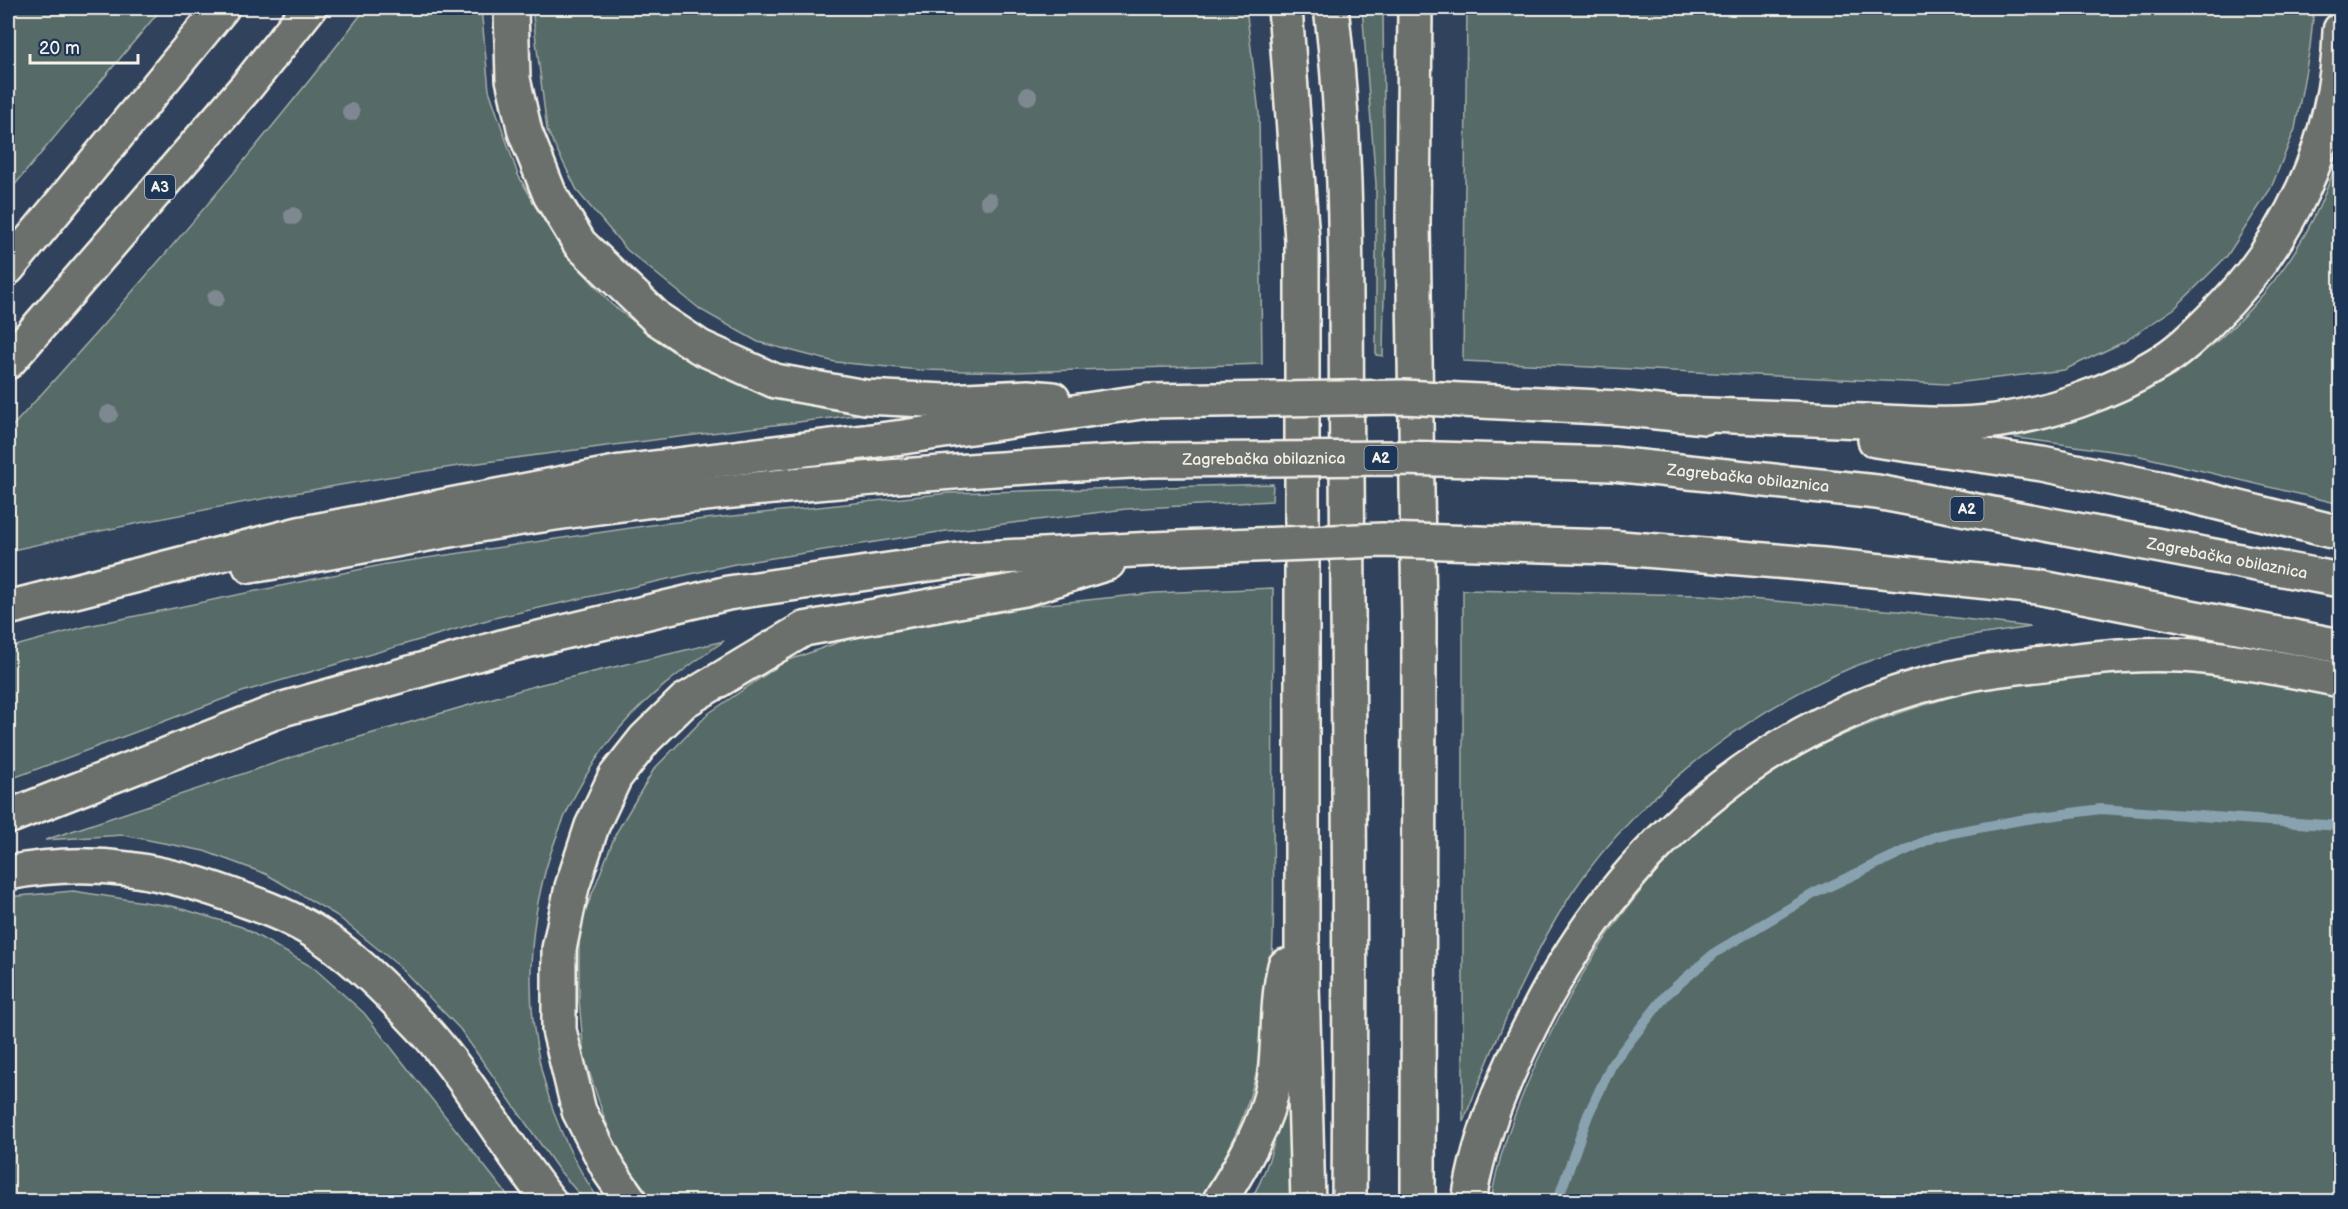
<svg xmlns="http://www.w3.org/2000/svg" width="2348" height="1209" viewBox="0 0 2348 1209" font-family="'Balsamiq Sans',sans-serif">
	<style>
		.green { fill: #576b67; stroke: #a6aea8; stroke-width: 1.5 }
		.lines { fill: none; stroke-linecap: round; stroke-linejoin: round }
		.stream { stroke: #89a2af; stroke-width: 10 }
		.motorway-casing { stroke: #f4f1e8; stroke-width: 38 }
		.motorway { stroke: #6c706d; stroke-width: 33 }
		.motorway-bridge-casing { stroke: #f4f1e8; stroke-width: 38; stroke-linecap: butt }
		.motorway-bridge { stroke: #6c706d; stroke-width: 33 }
		.tree { fill: #7e8890 }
		.labels { text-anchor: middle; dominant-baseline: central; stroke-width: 5; stroke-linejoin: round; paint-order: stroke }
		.shield { fill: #1d3557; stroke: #b4b9bc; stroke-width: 1.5 }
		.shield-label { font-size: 15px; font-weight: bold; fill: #f4f1e8 }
		.street-label { font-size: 16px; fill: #f4f1e8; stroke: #1d3557 }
	</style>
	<rect width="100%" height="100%" fill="#31425c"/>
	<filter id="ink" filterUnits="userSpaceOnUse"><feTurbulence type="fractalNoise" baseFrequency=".0167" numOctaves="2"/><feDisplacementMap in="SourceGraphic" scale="12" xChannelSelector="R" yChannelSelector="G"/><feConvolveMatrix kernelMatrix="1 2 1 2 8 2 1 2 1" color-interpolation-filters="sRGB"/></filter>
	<g filter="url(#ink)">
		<g class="green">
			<path d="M8,8H162L8,193Z"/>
			<path d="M366,8H481L489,90L518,175L557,242L611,304L672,351L762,393L862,414C746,429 631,442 515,458C345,481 175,514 8,551V431C132,295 254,154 366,8Z"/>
			<path d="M532,8H1246L1259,113L1262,364L1014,372L920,370L835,362L758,342L701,310L627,250L578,192L547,130Z"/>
			<path d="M1362,8H1383L1385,234L1383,356L1376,355V184Z"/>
			<path d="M1467,8H2314L2310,47L2295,129L2271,188L2227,256L2175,308L2124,342L2064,370L1947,384L1463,361Z"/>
			<path d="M2340,149V504L2132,454L2003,436C2035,428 2069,423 2100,411C2214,368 2308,267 2340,149Z"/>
			<path d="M1273,484L1272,501L1126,509L939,532L735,564L494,618L242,692L8,780V648L88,626L386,564L658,524L949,493Z"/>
			<path d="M1273,588C1273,662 1272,736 1273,811C1274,946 1282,1086 1198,1201H654L622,1160L604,1117L584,1056L579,1000V927L616,833L654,769L709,713L784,662L869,631L1039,605L1155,593Z"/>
			<path d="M1463,590L1700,595L1898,611L2031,627C1986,634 1941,639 1897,652C1778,685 1640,790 1572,893C1525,964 1495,1044 1463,1122Z"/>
			<path d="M724,641C687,667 650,693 620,728C509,859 501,1062 600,1201H585L558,1169L460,1029L399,966L336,915L266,874L204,851L123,835L45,840L308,752L538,685Z"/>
			<path d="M2113,671L2202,674L2340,694V1197L2330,1202H1491C1499,1143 1532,1068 1560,1015C1604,929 1668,847 1746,789C1809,743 1894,712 1969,692C2015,680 2066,678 2113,671Z"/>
			<path d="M73,891L176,907L242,927L314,968L364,1013L512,1201H8V897Z"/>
			<path d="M1285,1095L1289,1097L1291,1201L1249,1202C1270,1170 1277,1131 1285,1095Z"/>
		</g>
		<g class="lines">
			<path class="stream" d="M1557,1202L1588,1115L1612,1064L1666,995L1716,952L1815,893L1936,836L2020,820L2101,809L2340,826"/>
			<defs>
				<g id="motorway">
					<path d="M511,8L513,79L525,132L550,195L580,244L658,319L700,347L775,381L865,397L945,401L1028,397L1053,399"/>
					<path d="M1285,8L1302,240V983L1308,1202"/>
					<path d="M1331,8C1350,160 1345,316 1347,469C1349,713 1351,957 1349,1202"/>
					<path d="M1415,8L1413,224L1419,620L1418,1202"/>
					<path d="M8,268L222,8"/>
					<path d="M8,362L247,86L309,8"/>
					<path d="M1618,408L1705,417"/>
					<path d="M1682,414C1743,416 1803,419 1864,421C1907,423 1952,427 1995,421C2051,413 2109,393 2157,364C2177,353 2194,336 2210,320C2288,245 2338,140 2340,30"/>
					<path d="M1875,440L2042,464L2163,489L2340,533"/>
					<path id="s1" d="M1613,464L1877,492L2340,580"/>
					<path d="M1609,547L1824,565L2037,587L2340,646"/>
					<path d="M250,566C343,551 435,531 529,517C734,486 942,471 1150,460"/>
					<path d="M8,608L299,534L621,472L903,437L1148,401"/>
					<path d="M8,817L283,709L505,646L728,593L965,559L1153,549"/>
					<path d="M8,873C93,856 167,870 247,901C273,910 301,922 324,938C362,964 396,1000 427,1033C473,1085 506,1148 550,1202"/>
					<path d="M631,1202L610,1172L579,1111L559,1030V949L572,887L592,826L615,777L645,739L684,701L804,629L1024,589L1108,563"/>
					<path d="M1219,1202C1242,1165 1267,1124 1274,1081C1280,1043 1276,1003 1285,966"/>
					<path d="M1469,1202C1479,1131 1512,1060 1545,998C1634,833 1784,710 1970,674C1994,669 2019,667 2044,664C2097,657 2151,651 2204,657C2250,662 2296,671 2340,680"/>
				</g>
			</defs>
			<use href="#motorway" class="motorway-casing"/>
			<use href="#motorway" class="motorway"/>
			<defs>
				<g id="motorway-bridge">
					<path d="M1148,401L1403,397L1618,408"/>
					<path id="s2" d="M1150,460L1403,458L1613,464"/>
					<path d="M1153,549L1383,540L1609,547"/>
				</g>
			</defs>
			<use href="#motorway-bridge" class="motorway-bridge-casing"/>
			<use href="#motorway-bridge" class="motorway-bridge"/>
		</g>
		<g class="tree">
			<circle cx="1028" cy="96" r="9"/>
			<circle cx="351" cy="112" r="9"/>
			<circle cx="989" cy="201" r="9"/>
			<circle cx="293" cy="216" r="9"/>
			<circle cx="216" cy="298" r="9"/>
			<circle cx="109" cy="414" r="9"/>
		</g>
	</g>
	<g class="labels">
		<g class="shield">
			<rect x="145" y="175" width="30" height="24" rx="4.5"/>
			<rect x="1364.5" y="446" width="33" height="24" rx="4.5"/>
			<rect x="1950.5" y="497" width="33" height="24" rx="4.5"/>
		</g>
		<g class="shield-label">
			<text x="160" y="187">A3</text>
			<text x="1381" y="458">A2</text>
			<text x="1967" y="509">A2</text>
		</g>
		<g class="street-label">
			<text stroke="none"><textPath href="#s2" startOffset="114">Zagrebačka obilaznica</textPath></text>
			<text stroke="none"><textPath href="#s1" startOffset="136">Zagrebačka obilaznica</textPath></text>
			<text stroke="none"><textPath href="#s1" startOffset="622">Zagrebačka obilaznica</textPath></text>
		</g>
	</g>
	<rect width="2348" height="1209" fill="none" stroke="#1d3557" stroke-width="30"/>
	<rect x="15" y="15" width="2318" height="1179" fill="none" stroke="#f4f1e8" stroke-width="2" filter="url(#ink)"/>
	<path d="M30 54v9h108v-9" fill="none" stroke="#f4f1e8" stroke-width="3"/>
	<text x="39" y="54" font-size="18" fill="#f4f1e8" stroke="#1d3557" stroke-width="4.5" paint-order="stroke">20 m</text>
</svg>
